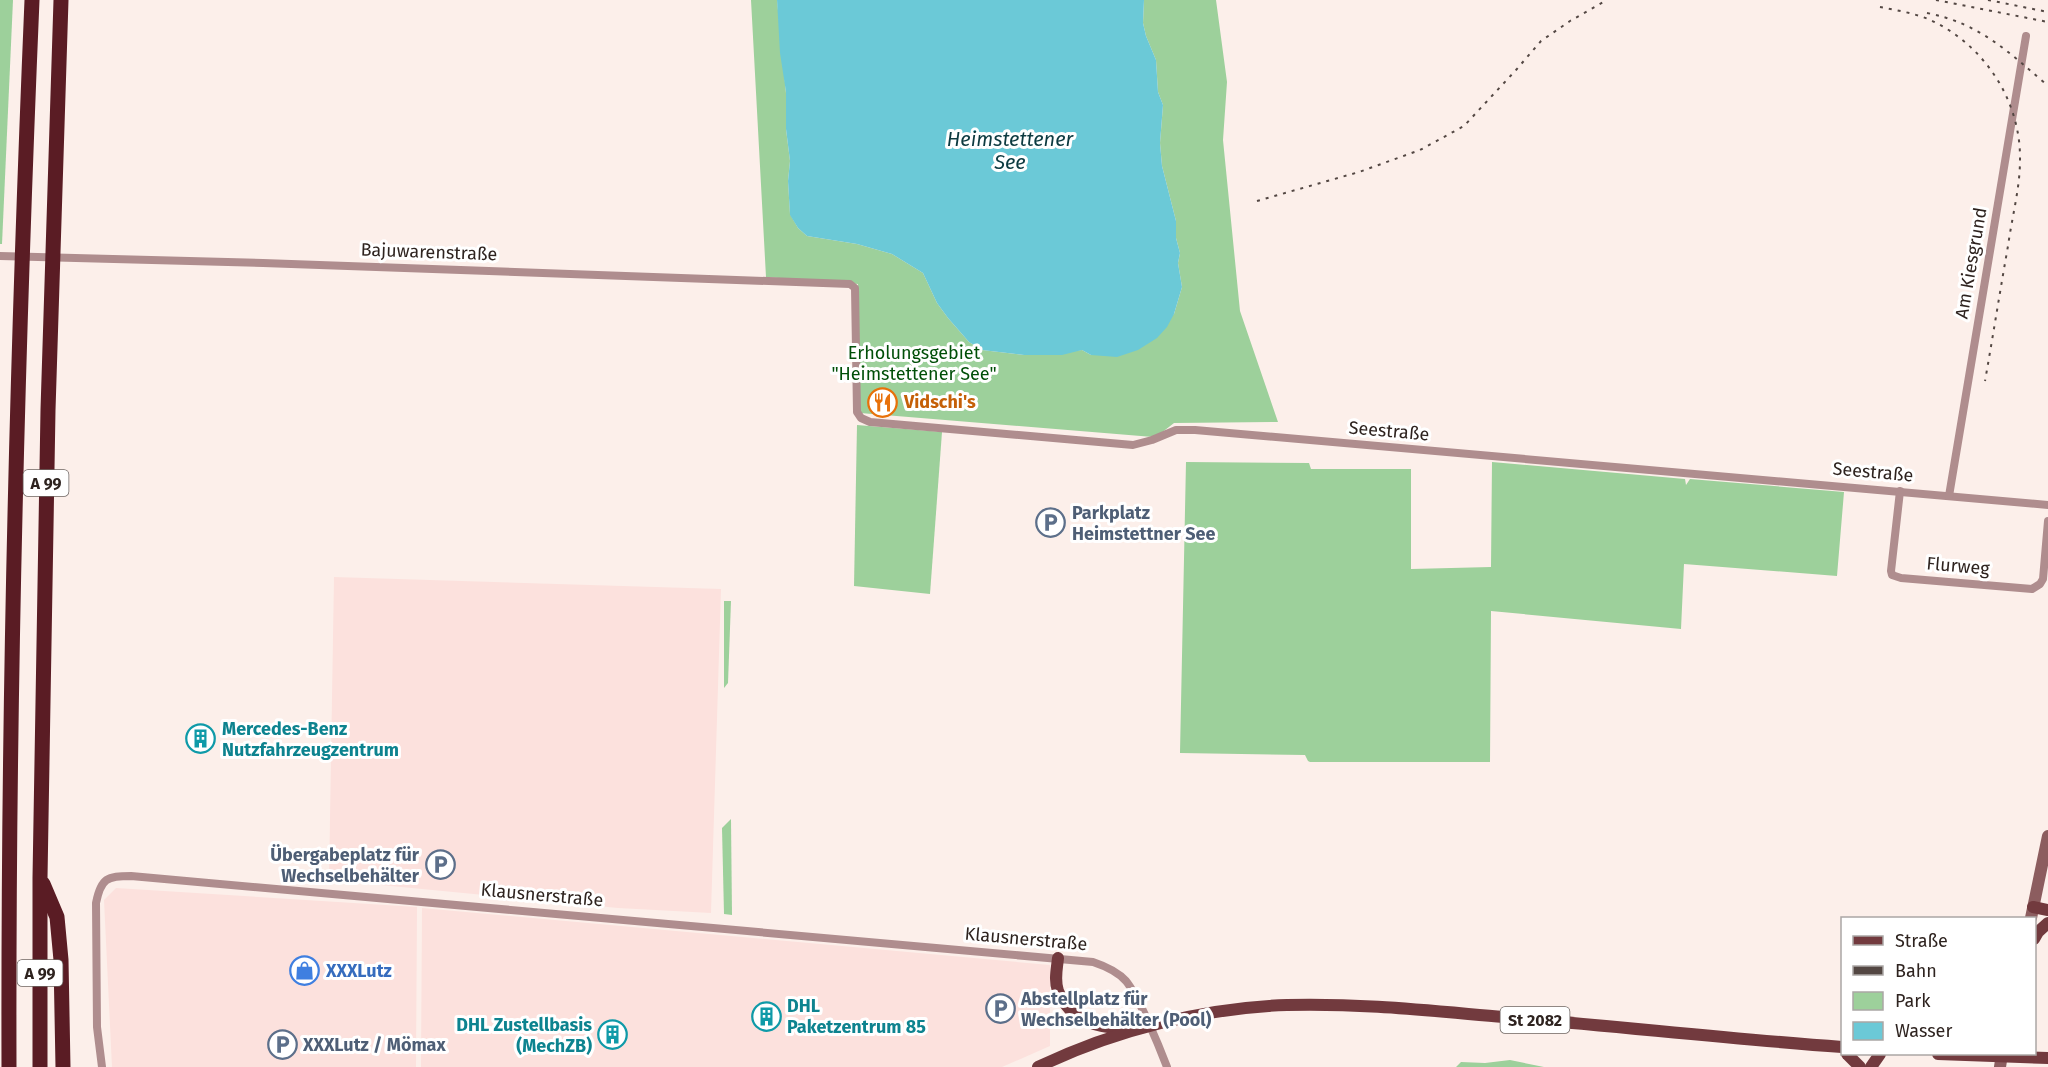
<svg xmlns="http://www.w3.org/2000/svg" width="2048" height="1067" viewBox="0 0 2048 1067" font-family="'Fira Sans',sans-serif">
	<style>
		.commercial { fill: #fce1dd }
		.green { fill: #9dd09b }
		.water { fill: #6bc9d7 }
		.lines { fill: none; stroke-linecap: round; stroke-linejoin: round }
		.minor { stroke: #af8d8e; stroke-width: 8 }
		.secondary { stroke: #8c5d5f; stroke-width: 12 }
		.primary { stroke: #723a3e; stroke-width: 12 }
		.motorway { stroke: #5a1c24; stroke-width: 15 }
		.rail { stroke: #534743; stroke-width: 2; stroke-dasharray: 3 6; stroke-linecap: butt }
		.labels { text-anchor: middle; dominant-baseline: central; stroke-width: 6; stroke-linejoin: round; paint-order: stroke }
		.shield { fill: #fff; stroke: #6d6562; stroke-width: 1.5 }
		.shield-label { font-size: 16px; font-weight: bold; fill: #2e231f }
		.street-label { font-size: 18px; fill: #2e231f; stroke: #fff }
		.park-label { font-size: 18px; fill: #014f08; stroke: #fff }
		.food-label { font-size: 18px; font-weight: bold; fill: #c56008; stroke: #fff; text-anchor: start }
		.service-label { font-size: 18px; font-weight: bold; fill: #4e5e75; stroke: #fff; text-anchor: start }
		.culture-label { font-size: 18px; font-weight: bold; fill: #0d838f; stroke: #fff; text-anchor: start }
		.shop-label { font-size: 18px; font-weight: bold; fill: #366cbe; stroke: #fff; text-anchor: start }
		.water-label { font-size: 20px; font-style: italic; fill: #0c3a40; stroke: #fff }
	</style>
	<rect width="100%" height="100%" fill="#fcefea"/>
	<g class="commercial">
		<path d="M334,577L721,589L711,913L618,908L329,880Z"/>
		<path d="M116,888L417,907L416,1067H112L104,900Z"/>
		<path d="M422,908L1050,965V1046L1002,1067H421Z"/>
	</g>
	<g class="green">
		<path d="M0,0H13L2,244H0Z"/>
		<path d="M751,0H777L786,93V129L790,161L788,181L790,214L798,228L807,236L857,244L892,254L923,273L937,303L948,318L969,342L982,350L1024,355L1082,350L1091,355L1174,314L1182,287L1178,263L1180,253L1176,238V221L1162,166L1160,143L1163,105L1158,92L1156,60L1146,36L1143,23L1144,0H1216L1227,82L1223,140L1240,311L1278,422L1174,423L1160,434L1153,437L860,413L858,284L766,277Z"/>
		<path d="M857,425L942,432L930,594L854,586Z"/>
		<path d="M1186,462L1309,463L1311,469H1411V569L1491,567L1492,462L1685,479L1686,485L1690,479L1844,492L1837,576L1684,564L1681,629L1491,611L1490,762H1310L1308,761L1305,755L1180,753Z"/>
		<path d="M724,601H731L728,683L724,688Z"/>
		<path d="M731,819L732,915L724,914L722,828Z"/>
		<path d="M1510,1060L1544,1067H1456L1461,1062L1485,1063Z"/>
	</g>
	<path class="water" d="M777,0H1144L1143,23L1146,36L1156,60L1158,92L1163,105L1160,143L1162,166L1176,221V238L1180,253L1178,263L1182,287L1174,314L1167,327L1157,338L1138,350L1117,357L1091,355L1082,350L1062,355H1024L982,350L969,342L948,318L937,303L923,273L892,254L857,244L807,236L798,228L790,215L788,181L790,161L786,129V92L780,53Z"/>
	<g class="lines">
		<g class="minor">
			<path d="M0,256L263,263L850,284L855,288L857,412L861,418L870,422L1133,445L1152,440L1176,430H1195L2048,505"/>
			<path d="M1900,491L1891,571L1892,575L1901,578L2032,589L2040,584L2043,579L2048,521"/>
			<path d="M1949,496L2026,36"/>
			<path d="M102,1067L97,1027L96,903C101,878 107,876 131,876L1093,962C1105,966 1117,971 1126,981C1139,997 1159,1046 1167,1067"/>
		</g>
		<g class="secondary">
			<path d="M2031,918L2048,836"/>
			<path d="M2000,1067L2002,1054"/>
		</g>
		<g class="primary">
			<path d="M2033,907L2048,910"/>
			<path d="M2034,939L2038,932L2048,923"/>
			<path d="M1058,958C1057,969 1054,980 1058,991C1070,1021 1103,1032 1132,1025"/>
			<path d="M1847,1054L1860,1067"/>
			<path d="M1938,1054L2048,1058"/>
			<path d="M1038,1067C1115,1030 1203,1008 1287,1005C1360,1003 1432,1011 1504,1017C1617,1026 1730,1039 1842,1047"/>
			<path d="M1871,1067L1880,1054"/>
		</g>
		<g class="motorway">
			<path d="M43,884L57,917L61,960L63,1067"/>
			<path d="M9,1067C8,711 17,356 32,0"/>
			<path d="M40,1067V878L48,410L61,0"/>
		</g>
		<g class="rail">
			<path d="M1936,0L2048,22"/>
			<path d="M1988,0L2048,12"/>
			<path d="M1880,7C1896,10 1913,13 1928,19C1983,43 2021,100 2020,160C2020,188 2012,217 2008,246C2000,291 1993,336 1985,381"/>
			<path d="M1927,13C1979,23 2009,52 2048,86"/>
			<path d="M1257,201L1359,172L1420,150L1464,126L1516,70L1541,41L1570,21L1607,0"/>
		</g>
	</g>
	<defs>
		<symbol id="restaurant-ring" viewBox="-11 -11 22 22"><circle r="9.5" fill="#fff" stroke="#e8710a" stroke-width="1.5"/><path d="M-5-6h1v4h1v-4h1v4h1v-4h1v5L-1.5 .5V6h-2V.5L-5-1ZM5-6V6H3V1.5H1.5Q1.5-4 5-6Z" fill="#e8710a"/></symbol>
		<symbol id="parking-ring" viewBox="-11 -11 22 22"><circle r="9.5" fill="#fff" stroke="#5c6f8a" stroke-width="1.5"/><path d="M-3.5-5.5H1a3.5 3.5 0 0 1 0 7H-1V5.5H-3.5ZM-1-3.4V-.6H.8a1.4 1.4 0 0 0 0-2.8Z" fill="#5c6f8a"/></symbol>
		<symbol id="building-ring" viewBox="-11 -11 22 22"><circle r="9.5" fill="#fff" stroke="#0f9aa8" stroke-width="1.5"/><path d="M-4-6H4V6H1V3H-1V6H-4ZM-2.5-4.3h1.7v1.8h-1.7ZM.8-4.3h1.7v1.8H.8ZM-2.5-1h1.7V.8h-1.7ZM.8-1h1.7V.8H.8Z" fill="#0f9aa8"/></symbol>
		<symbol id="shop-ring" viewBox="-11 -11 22 22"><circle r="9.5" fill="#fff" stroke="#3f7fe0" stroke-width="1.5"/><path d="M-5-2.5h2.3a2.7 3.5 0 0 1 5.4 0H5L5.5 6h-11ZM-1.5-2.5h3a1.5 2.3 0 0 0-3 0Z" fill="#3f7fe0"/></symbol>
	</defs>
	<g fill-rule="evenodd">
		<use href="#restaurant-ring" x="866" y="386" width="33" height="33"/>
		<use href="#parking-ring" x="1034" y="506" width="33" height="33"/>
		<use href="#building-ring" x="184" y="722" width="33" height="33"/>
		<use href="#parking-ring" x="424" y="848" width="33" height="33"/>
		<use href="#shop-ring" x="288" y="954" width="33" height="33"/>
		<use href="#parking-ring" x="984" y="992" width="33" height="33"/>
		<use href="#building-ring" x="750" y="1000" width="33" height="33"/>
		<use href="#building-ring" x="596" y="1018" width="33" height="33"/>
		<use href="#parking-ring" x="266" y="1028" width="33" height="33"/>
	</g>
	<g class="labels">
		<g class="shield">
			<rect x="23.5" y="470" width="45" height="26" rx="4.5"/>
			<rect x="17.5" y="960" width="45" height="26" rx="4.5"/>
			<rect x="1500.5" y="1007" width="69" height="26" rx="4.5"/>
		</g>
		<g class="shield-label">
			<text x="46" y="483">A 99</text>
			<text x="40" y="973">A 99</text>
			<text x="1535" y="1020">St 2082</text>
		</g>
		<g class="street-label">
			<text transform="translate(429 252) rotate(2)">Bajuwarenstraße</text>
			<text transform="translate(1971 263) rotate(-80)">Am Kiesgrund</text>
			<text transform="translate(1389 431) rotate(5)">Seestraße</text>
			<text transform="translate(1873 472) rotate(5)">Seestraße</text>
			<text transform="translate(1958 566) rotate(5)">Flurweg</text>
			<text transform="translate(542 895) rotate(5)">Klausnerstraße</text>
			<text transform="translate(1026 939) rotate(5)">Klausnerstraße</text>
		</g>
		<g class="park-label">
			<text x="914" y="353">Erholungsgebiet<tspan x="914" dy="21">"Heimstettener See"</tspan></text>
		</g>
		<g class="food-label">
			<text x="904" y="402">Vidschi's</text>
		</g>
		<g class="service-label">
			<text x="1072" y="513">Parkplatz<tspan x="1072" dy="21">Heimstettner See</tspan></text>
			<text x="419" y="855" text-anchor="end">Übergabeplatz für<tspan x="419" dy="21">Wechselbehälter</tspan></text>
			<text x="1021" y="999">Abstellplatz für<tspan x="1021" dy="21">Wechselbehälter (Pool)</tspan></text>
			<text x="303" y="1045">XXXLutz / Mömax</text>
		</g>
		<g class="culture-label">
			<text x="222" y="729">Mercedes-Benz<tspan x="222" dy="21">Nutzfahrzeugzentrum</tspan></text>
			<text x="787" y="1006">DHL<tspan x="787" dy="21">Paketzentrum 85</tspan></text>
			<text x="592" y="1025" text-anchor="end">DHL Zustellbasis<tspan x="592" dy="21">(MechZB)</tspan></text>
		</g>
		<g class="shop-label">
			<text x="326" y="971">XXXLutz</text>
		</g>
		<g class="water-label">
			<text x="1010" y="139">Heimstettener<tspan x="1010" dy="23">See</tspan></text>
		</g>
	</g>
	<rect x="1841" y="917" width="195" height="138" fill="#ffffff" stroke="#aba7a5" stroke-width="1.5"/>
	<rect x="1853" y="936" width="30" height="9" fill="#723a3e" stroke="#aba7a5" stroke-width="1.5"/>
	<text x="1895" y="947" font-size="18" fill="#2e231f">Straße</text>
	<rect x="1853" y="966" width="30" height="9" fill="#534743" stroke="#aba7a5" stroke-width="1.5"/>
	<text x="1895" y="977" font-size="18" fill="#2e231f">Bahn</text>
	<rect x="1853" y="992" width="30" height="18" fill="#9dd09b" stroke="#aba7a5" stroke-width="1.5"/>
	<text x="1895" y="1007" font-size="18" fill="#2e231f">Park</text>
	<rect x="1853" y="1022" width="30" height="18" fill="#6bc9d7" stroke="#aba7a5" stroke-width="1.5"/>
	<text x="1895" y="1037" font-size="18" fill="#2e231f">Wasser</text>
</svg>
